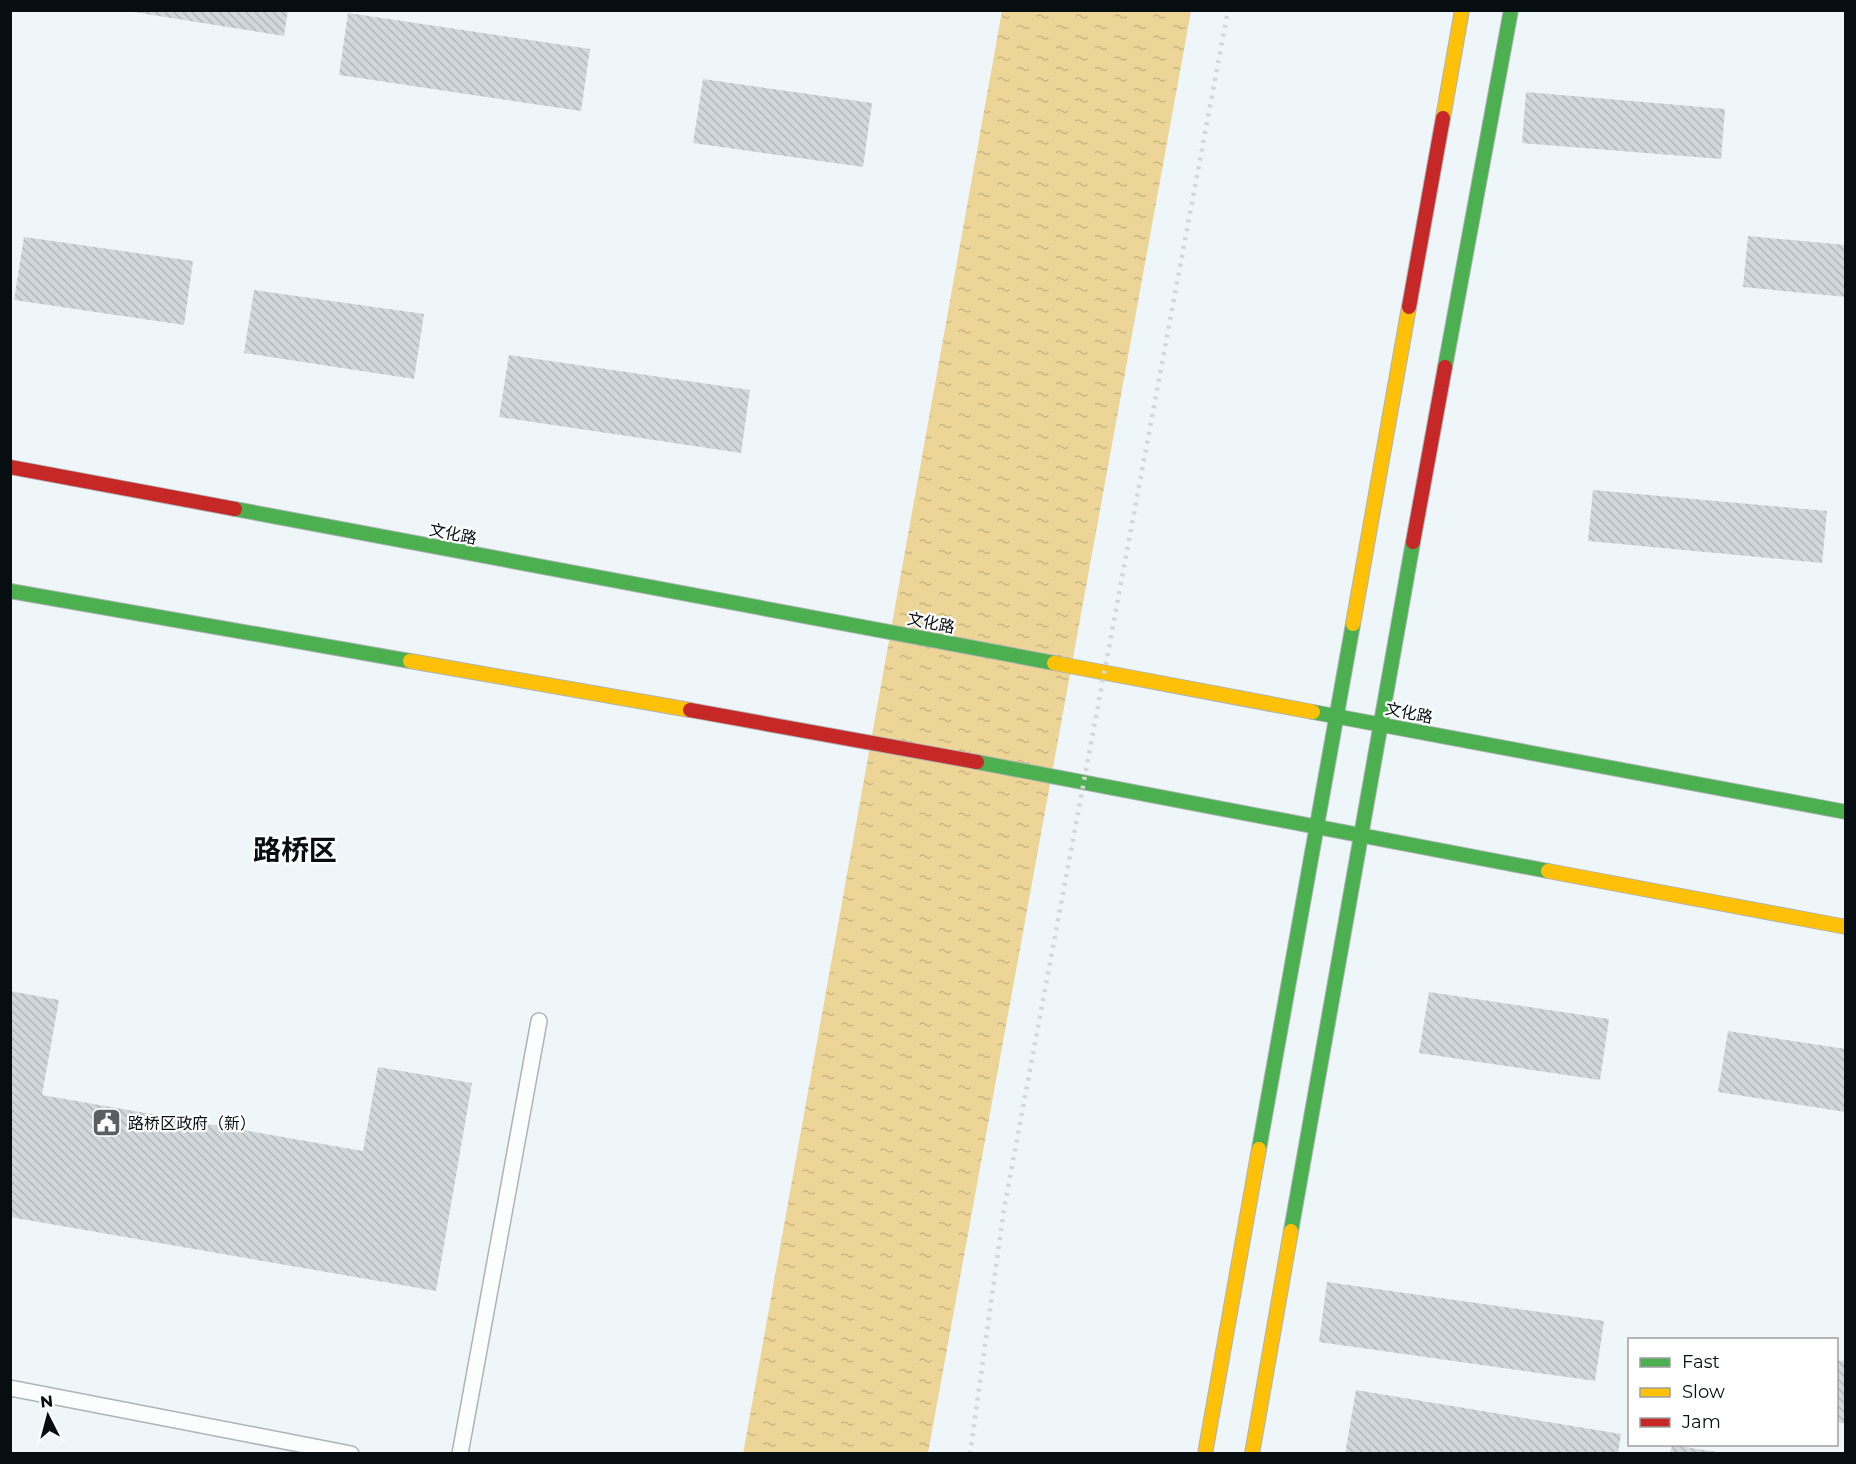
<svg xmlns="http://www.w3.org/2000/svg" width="1856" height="1464" viewBox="0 0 1856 1464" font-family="Montserrat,'Noto Sans SC',sans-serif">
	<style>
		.water { fill: url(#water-ripples) }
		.building { fill: url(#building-back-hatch) }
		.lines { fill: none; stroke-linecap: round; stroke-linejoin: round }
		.lane-casing { stroke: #adb3b6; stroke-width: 18 }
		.fast-casing { stroke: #adb3b6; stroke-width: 16 }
		.slow-casing { stroke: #adb3b6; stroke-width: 16 }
		.jam-casing { stroke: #adb3b6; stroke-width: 16 }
		.lane { stroke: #fcfefe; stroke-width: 15 }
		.fast { stroke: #4caf50; stroke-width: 14 }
		.slow { stroke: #ffc107; stroke-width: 14 }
		.jam { stroke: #c62828; stroke-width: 14 }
		.rail { stroke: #d4d6d7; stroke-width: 4.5; stroke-dasharray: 3 6; stroke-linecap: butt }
		.labels { text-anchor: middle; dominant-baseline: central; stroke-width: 4.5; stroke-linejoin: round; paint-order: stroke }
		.street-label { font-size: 16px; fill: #070e11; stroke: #fff }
		.poi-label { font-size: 16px; fill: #070e11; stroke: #fff; text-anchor: start }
		.town-label { font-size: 28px; font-weight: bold; fill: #070e11; stroke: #fff }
	</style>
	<defs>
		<pattern id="water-ripples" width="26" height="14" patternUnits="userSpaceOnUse" patternTransform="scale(1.5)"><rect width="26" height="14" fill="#edd597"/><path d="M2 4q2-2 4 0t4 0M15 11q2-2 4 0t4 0" fill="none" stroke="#cab681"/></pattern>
		<pattern id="building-back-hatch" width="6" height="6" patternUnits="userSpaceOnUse" patternTransform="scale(1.5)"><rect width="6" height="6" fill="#d1d8dc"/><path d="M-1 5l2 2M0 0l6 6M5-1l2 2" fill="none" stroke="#b2b8bc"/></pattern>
	</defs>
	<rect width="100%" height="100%" fill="#eef6f9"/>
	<path class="water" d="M1002,11H1191L928,1453L743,1454Z"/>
	<g class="building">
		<path d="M121,10H288L284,36Z"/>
		<path d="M348,13L590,49L581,111L339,75Z"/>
		<path d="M703,79L872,103L863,167L693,143Z"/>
		<path d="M1526,92L1725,109L1721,159L1522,143Z"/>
		<path d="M1748,236L1846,245V297L1743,287Z"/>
		<path d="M24,237L193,261L184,325L14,300Z"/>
		<path d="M254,290L424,314L414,379L244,353Z"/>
		<path d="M509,355L750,390L741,453L499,417Z"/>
		<path d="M1593,490L1827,511L1822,563L1588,541Z"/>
		<path d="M10,991L59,1000L42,1095L363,1151L378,1067L472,1083L436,1291L10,1217Z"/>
		<path d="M1429,992L1609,1019L1600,1080L1419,1053Z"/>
		<path d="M1728,1031L1846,1049V1112L1718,1092Z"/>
		<path d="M1327,1282L1604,1321L1595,1381L1319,1342Z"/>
		<path d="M1836,1360L1846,1361V1424L1836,1422Z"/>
		<path d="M1356,1390L1621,1434L1618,1454H1345Z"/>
		<path d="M1672,1445L1717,1452V1454H1670Z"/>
	</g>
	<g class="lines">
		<defs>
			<g id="lane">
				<path d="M10,1388L351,1454"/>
				<path d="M460,1454L539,1021"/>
			</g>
			<g id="fast">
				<path d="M1445,367L1511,10"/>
				<path d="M235,509L1054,663"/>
				<path d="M10,591L410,661"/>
				<path d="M1313,712L1846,812"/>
				<path d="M977,762L1548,871"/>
				<path d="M1259,1149L1353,624"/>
				<path d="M1291,1231L1413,542"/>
			</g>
			<g id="slow">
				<path d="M1443,118L1462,10"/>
				<path d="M1353,624L1409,307"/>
				<path d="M410,661L690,710"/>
				<path d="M1054,663L1313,712"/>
				<path d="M1548,871L1846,927"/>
				<path d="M1205,1454L1259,1149"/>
				<path d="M1252,1454L1291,1231"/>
			</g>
			<g id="jam">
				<path d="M1409,307L1443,118"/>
				<path d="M10,467L235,509"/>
				<path d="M1413,542L1445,367"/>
				<path d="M690,710L977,762"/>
			</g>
		</defs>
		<use href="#lane" class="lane-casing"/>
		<use href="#fast" class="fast-casing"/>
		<use href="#slow" class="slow-casing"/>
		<use href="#jam" class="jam-casing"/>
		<use href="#lane" class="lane"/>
		<use href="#fast" class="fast"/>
		<use href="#slow" class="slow"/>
		<use href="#jam" class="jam"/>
		<path class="rail" d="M970,1454L1004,1209L1228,10"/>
	</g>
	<defs>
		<symbol id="civic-square" viewBox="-11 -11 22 22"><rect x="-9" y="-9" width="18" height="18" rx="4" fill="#585f62" stroke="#fff"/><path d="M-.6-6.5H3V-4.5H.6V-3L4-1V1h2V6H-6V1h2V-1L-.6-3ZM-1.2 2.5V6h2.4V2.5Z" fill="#fff"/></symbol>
	</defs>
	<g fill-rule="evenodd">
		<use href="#civic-square" x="90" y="1106" width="33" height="33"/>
	</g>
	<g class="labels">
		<g class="street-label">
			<text transform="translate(453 534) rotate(11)">文化路</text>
			<text transform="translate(931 623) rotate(11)">文化路</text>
			<text transform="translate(1409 713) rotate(11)">文化路</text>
		</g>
		<g class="poi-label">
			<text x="128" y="1123">路桥区政府（新）</text>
		</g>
		<g class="town-label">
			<text x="295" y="850">路桥区</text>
		</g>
	</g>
	<rect width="1856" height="1464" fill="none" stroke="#070e11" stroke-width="24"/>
	<rect x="1628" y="1338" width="210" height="108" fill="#ffffff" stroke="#9c9fa0" stroke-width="1.5"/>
	<rect x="1640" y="1358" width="30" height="9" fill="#4caf50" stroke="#9c9fa0" stroke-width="1.5"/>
	<text x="1682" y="1368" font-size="18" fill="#070e11">Fast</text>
	<rect x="1640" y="1388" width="30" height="9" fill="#ffc107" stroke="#9c9fa0" stroke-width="1.5"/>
	<text x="1682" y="1398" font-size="18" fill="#070e11">Slow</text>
	<rect x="1640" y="1418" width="30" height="9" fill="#c62828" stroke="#9c9fa0" stroke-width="1.5"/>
	<text x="1682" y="1428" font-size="18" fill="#070e11">Jam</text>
	<g transform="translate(48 1416) rotate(354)" stroke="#ffffff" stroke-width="4.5" paint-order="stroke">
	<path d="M0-4.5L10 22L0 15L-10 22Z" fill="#070e11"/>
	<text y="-9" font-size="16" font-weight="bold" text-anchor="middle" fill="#070e11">N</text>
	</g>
</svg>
